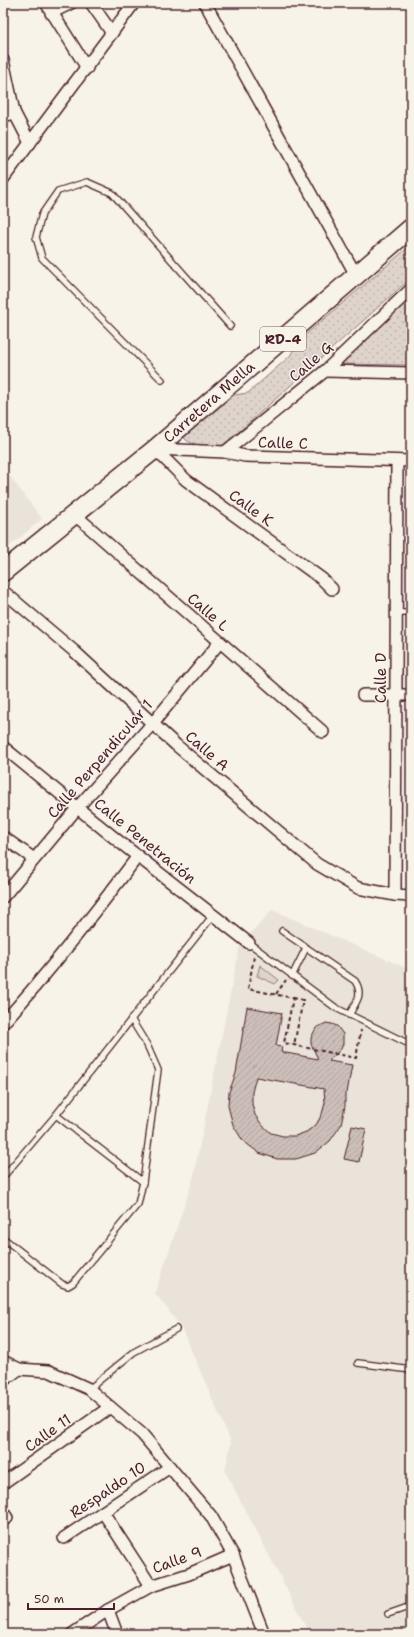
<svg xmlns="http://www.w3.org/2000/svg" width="414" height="1637" viewBox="0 0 414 1637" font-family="'Shantell Sans',sans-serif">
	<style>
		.built { fill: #eae3da }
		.grass { fill: url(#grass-tufts); stroke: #947a7c }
		.park { fill: url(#park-dots); stroke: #947a7c }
		.building { fill: url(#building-hatch); stroke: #4a1f2b; fill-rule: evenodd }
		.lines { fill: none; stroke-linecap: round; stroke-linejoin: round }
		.lane-casing { stroke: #4a1f2b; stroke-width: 8 }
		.street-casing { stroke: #4a1f2b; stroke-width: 14 }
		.primary-casing { stroke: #4a1f2b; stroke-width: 21 }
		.path { stroke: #4a1f2b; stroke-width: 2; stroke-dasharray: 4 3; stroke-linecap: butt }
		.lane { stroke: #f7f3e8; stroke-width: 5.5 }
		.street { stroke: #f7f3e8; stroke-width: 11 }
		.primary { stroke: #f7f3e8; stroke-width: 18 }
		.labels { text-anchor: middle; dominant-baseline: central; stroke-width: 3; stroke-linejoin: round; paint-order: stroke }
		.shield { fill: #f7f3e8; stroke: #7e5f64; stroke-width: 1 }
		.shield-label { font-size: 14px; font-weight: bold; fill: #4a1f2b }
		.street-label { font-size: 15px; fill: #4a1f2b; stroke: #f7f3e8 }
	</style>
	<defs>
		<pattern id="grass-tufts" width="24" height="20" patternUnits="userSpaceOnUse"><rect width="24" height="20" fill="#ded4cc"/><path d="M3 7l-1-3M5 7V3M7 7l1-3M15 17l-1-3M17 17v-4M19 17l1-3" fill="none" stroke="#c0b6af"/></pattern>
		<pattern id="park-dots" width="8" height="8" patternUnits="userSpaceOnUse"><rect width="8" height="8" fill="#ded4cc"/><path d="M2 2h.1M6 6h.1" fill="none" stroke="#c0b6af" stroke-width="1.8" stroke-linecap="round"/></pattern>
		<pattern id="building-hatch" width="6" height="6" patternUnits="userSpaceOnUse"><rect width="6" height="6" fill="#ccbfb9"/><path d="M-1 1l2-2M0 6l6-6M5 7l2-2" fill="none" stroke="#b1a49f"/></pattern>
	</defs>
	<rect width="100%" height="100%" fill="#f7f3e8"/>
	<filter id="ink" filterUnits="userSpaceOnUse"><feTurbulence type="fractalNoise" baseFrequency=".025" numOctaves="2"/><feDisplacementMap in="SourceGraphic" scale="8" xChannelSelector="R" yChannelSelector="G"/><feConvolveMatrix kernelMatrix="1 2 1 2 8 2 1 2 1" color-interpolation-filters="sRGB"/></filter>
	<g filter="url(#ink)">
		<g class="built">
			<path d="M9,475L42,519L3,552V480Z"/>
			<path d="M272,910L411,970V1634H310L225,1471L231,1442L181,1327L155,1293L193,1179L240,945Z"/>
		</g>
		<path class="grass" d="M260,965L279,980L275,984L257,976Z"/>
		<g class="park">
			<path d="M411,245V278L224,445C212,447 196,447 186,440L184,437L234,395L248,393L290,356L298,341Z"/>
			<path d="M411,297V365L338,364Z"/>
		</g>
		<g class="building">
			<path d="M247,1007L282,1013L276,1046L282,1047L281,1052L318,1059L311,1044V1038L316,1028L326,1023L332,1024L337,1026L343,1034V1044L341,1049L329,1061L352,1065L347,1093H345V1106L341,1125L330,1141L315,1153L296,1159H277L259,1153L243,1141L233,1125L228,1106L229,1092L236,1073ZM256,1077L324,1089L325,1103L322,1114L316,1125L306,1132L295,1136H283L271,1133L262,1125L255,1115L252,1104V1092Z"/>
			<path d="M352,1126L366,1129L359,1162L344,1159Z"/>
		</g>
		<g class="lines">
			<defs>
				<g id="lane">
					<path d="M162,380L42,258L36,237L42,214L58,191L87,182L112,193L230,326"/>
					<path d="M397,613H411"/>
					<path d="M282,931L355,981C364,995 356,1002 349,1015"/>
					<path d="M249,943L336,1008L411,1045"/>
					<path d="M292,976L306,948"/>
					<path d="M56,1115L143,1182"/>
					<path d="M3,1177L56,1115L214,914"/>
					<path d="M3,1238L62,1284L68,1286L73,1283L138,1204L143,1182L158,1070L147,1045L131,1019"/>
					<path d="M358,1363L411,1370"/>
					<path d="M89,1389L134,1352L176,1329"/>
					<path d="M388,1614L411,1606"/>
				</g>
				<g id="street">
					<path d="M46,3L87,68"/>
					<path d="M91,3L112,33"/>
					<path d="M205,3L356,275"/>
					<path d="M51,13L71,3"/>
					<path d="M3,60L14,112L30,143"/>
					<path d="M3,117L14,112"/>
					<path d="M3,179L134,3"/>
					<path d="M325,371L411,373"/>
					<path d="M155,449L225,452L245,456L411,461"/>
					<path d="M155,449L186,480L322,579L332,589"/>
					<path d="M225,452L325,371L411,289"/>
					<path d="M74,514L323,732"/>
					<path d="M3,591L74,651L176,745L317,864L358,888L395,895L411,896"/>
					<path d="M363,695H411"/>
					<path d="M3,747L117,840L249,943"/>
					<path d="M3,837L34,859"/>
					<path d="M395,895L397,461"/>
					<path d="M3,897L78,807L153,723L220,642"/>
					<path d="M3,1023C51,970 95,913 138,856"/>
					<path d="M3,1361L19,1369L49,1371L89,1389L142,1434L211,1516L233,1555L264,1634"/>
					<path d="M3,1381L19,1369"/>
					<path d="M3,1483L110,1407"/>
					<path d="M3,1512L7,1518"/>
					<path d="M103,1512L151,1586"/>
					<path d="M64,1538L170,1467"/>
					<path d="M108,1610L117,1634"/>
					<path d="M72,1634L108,1610L151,1586L189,1574L233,1555"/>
				</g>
				<path id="primary" d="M3,572L155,449L411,228"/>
			</defs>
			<use href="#lane" class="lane-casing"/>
			<use href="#street" class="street-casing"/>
			<use href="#primary" class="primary-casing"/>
			<g class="path">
				<path d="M254,957L248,989L293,998L284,1043L356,1058L361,1030"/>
				<path d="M276,994L286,980"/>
				<path d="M293,998L303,1000L294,1045"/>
			</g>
			<use href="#lane" class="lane"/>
			<use href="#street" class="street"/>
			<use href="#primary" class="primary"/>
		</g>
	</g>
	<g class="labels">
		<rect class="shield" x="260" y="327" width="46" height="24" rx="3"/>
		<g class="shield-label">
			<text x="283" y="339">RD-4</text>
		</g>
		<g class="street-label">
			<text transform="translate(311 362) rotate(-41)">Calle G</text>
			<text transform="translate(209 402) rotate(-41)">Carretera Mella</text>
			<text transform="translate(283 443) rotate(2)">Calle C</text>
			<text transform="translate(251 508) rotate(36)">Calle K</text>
			<text transform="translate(208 612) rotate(41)">Calle L</text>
			<text transform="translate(381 678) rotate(-90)">Calle D</text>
			<text transform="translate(207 751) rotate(41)">Calle A</text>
			<text transform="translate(100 759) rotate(-49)">Calle Perpendicular 1</text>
			<text transform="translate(145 841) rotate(39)">Calle Penetración</text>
			<text transform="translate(48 1433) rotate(-36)">Calle 11</text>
			<text transform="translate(108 1490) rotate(-34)">Respaldo 10</text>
			<text transform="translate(177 1560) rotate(-20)">Calle 9</text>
		</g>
	</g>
	<rect width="414" height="1637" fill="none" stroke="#f7f3e8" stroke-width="16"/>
	<rect x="8" y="8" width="398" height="1621" fill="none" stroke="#4a1f2b" stroke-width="1.5" filter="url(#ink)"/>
	<path d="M28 1603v6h86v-6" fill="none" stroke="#4a1f2b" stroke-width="2"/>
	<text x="34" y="1603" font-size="12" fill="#4a1f2b" stroke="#f7f3e8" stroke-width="3" paint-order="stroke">50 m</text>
</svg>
